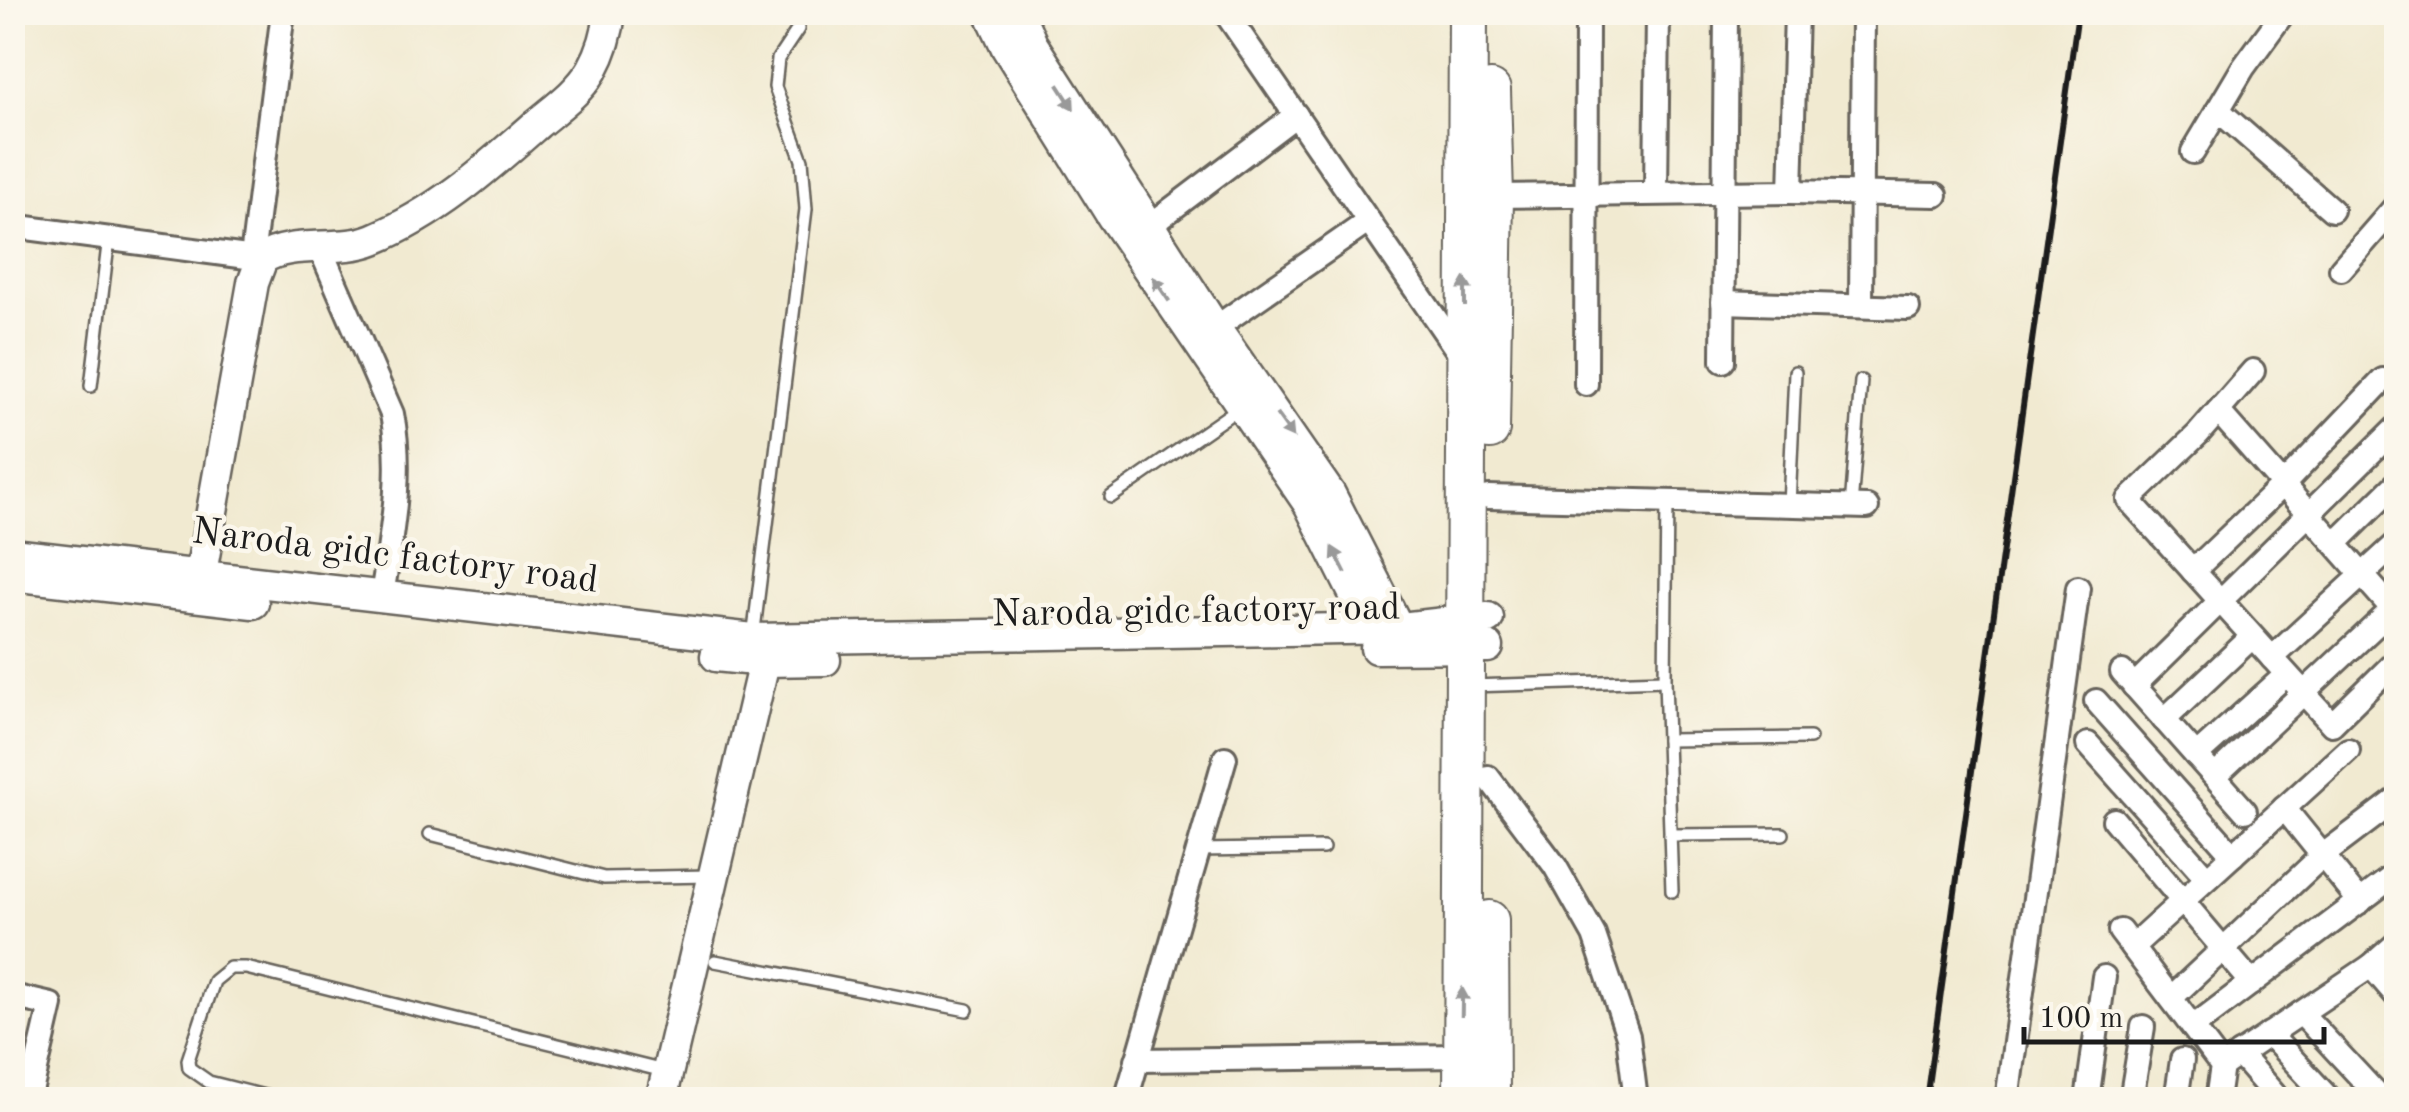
<svg xmlns="http://www.w3.org/2000/svg" width="2409" height="1112" viewBox="0 0 2409 1112" font-family="'Old Standard TT',serif">
	<style>
		.lines { fill: none; stroke-linecap: round; stroke-linejoin: round }
		.service-casing { stroke: #67645b; stroke-width: 16 }
		.minor-casing { stroke: #67645b; stroke-width: 28 }
		.tertiary-casing { stroke: #67645b; stroke-width: 35 }
		.primary-casing { stroke: #67645b; stroke-width: 42 }
		.service { stroke: #fff; stroke-width: 11 }
		.minor { stroke: #fff; stroke-width: 22 }
		.tertiary { stroke: #fff; stroke-width: 30 }
		.primary { stroke: #fff; stroke-width: 38 }
		.rail { stroke: #1c1c1c; stroke-width: 6 }
		.oneway { fill: #999 }
		.labels { text-anchor: middle; dominant-baseline: central; stroke-width: 9; stroke-linejoin: round; paint-order: stroke }
		.street-label { font-size: 38px; fill: #1c1c1c; stroke: #fbf7ec }
	</style>
	<rect width="100%" height="100%" fill="#fbf7ec"/>
	<filter id="ink" filterUnits="userSpaceOnUse"><feTurbulence type="fractalNoise" baseFrequency=".01" numOctaves="2"/><feDisplacementMap in="SourceGraphic" scale="20" xChannelSelector="R" yChannelSelector="G"/><feConvolveMatrix kernelMatrix="1 2 1 2 8 2 1 2 1" color-interpolation-filters="sRGB"/></filter>
	<filter id="wash" filterUnits="userSpaceOnUse"><feTurbulence type="fractalNoise" baseFrequency=".0048" numOctaves="4" result="noise"/><feDisplacementMap in="SourceGraphic" scale="40" xChannelSelector="R" yChannelSelector="G"/><feGaussianBlur stdDeviation="2.25" result="paint"/><feColorMatrix in="noise" values="0 0 0 0 0 0 0 0 0 0 0 0 0 0 0 0 0 1.4 0 .05"/><feComposite in="paint" operator="in"/></filter>
	<g filter="url(#wash)">
		<rect width="100%" height="100%" fill="#f1ead1"/>
	</g>
	<g filter="url(#ink)">
		<g class="lines">
			<defs>
				<g id="service">
					<path d="M91,386L109,237"/>
					<path d="M1111,497L1239,408"/>
					<path d="M1667,502L1665,680L1672,891"/>
					<path d="M1789,505L1795,372"/>
					<path d="M1851,507L1861,381"/>
					<path d="M753,638L806,209L802,160L775,87L778,59L798,29L797,12"/>
					<path d="M1469,686L1665,680"/>
					<path d="M1667,740L1810,738"/>
					<path d="M430,834L604,878L710,876"/>
					<path d="M1670,835L1783,834"/>
					<path d="M1198,850L1323,848"/>
					<path d="M715,961L967,1010"/>
					<path d="M280,1100L209,1082L189,1068L188,1060L214,981L230,968H246L664,1071"/>
				</g>
				<g id="minor">
					<path d="M1225,12L1464,360"/>
					<path d="M2218,110L2332,210"/>
					<path d="M2193,152L2243,68L2284,12"/>
					<path d="M1791,192L1936,195"/>
					<path d="M1656,193L1658,12"/>
					<path d="M1494,196L1791,192L1796,12"/>
					<path d="M12,226L262,259"/>
					<path d="M1148,227L1296,115"/>
					<path d="M320,248L392,414C404,474 391,536 382,596"/>
					<path d="M252,257L283,12"/>
					<path d="M2341,269L2396,206"/>
					<path d="M1723,302L1908,308"/>
					<path d="M1861,306L1863,12"/>
					<path d="M1215,328L1369,221"/>
					<path d="M1723,361L1726,12"/>
					<path d="M2253,371L2198,434L2129,500L2332,724L2396,661"/>
					<path d="M1586,384L1587,12"/>
					<path d="M2218,411L2396,613"/>
					<path d="M1489,497L1867,507"/>
					<path d="M2336,543L2396,484"/>
					<path d="M2193,571L2283,485L2383,380"/>
					<path d="M2272,658L2396,544"/>
					<path d="M2122,672L2245,811"/>
					<path d="M2134,686L2396,428"/>
					<path d="M2096,701L2233,855"/>
					<path d="M2164,720L2252,637"/>
					<path d="M2088,744L2207,878"/>
					<path d="M2196,756L2286,675"/>
					<path d="M2215,776L2396,606"/>
					<path d="M1488,777L1555,866L1594,935L1628,1036L1636,1100"/>
					<path d="M2284,808L2360,902"/>
					<path d="M2114,820L2252,983"/>
					<path d="M2120,931L2222,1066L2217,1100"/>
					<path d="M2132,947L2348,750"/>
					<path d="M2371,966L2396,944"/>
					<path d="M12,996L51,1005L29,1100"/>
					<path d="M2171,998L2322,856L2396,800"/>
					<path d="M2301,1013L2382,1100"/>
					<path d="M2193,1027L2396,874"/>
					<path d="M2269,1034L2330,1100"/>
					<path d="M2239,1054L2279,1100"/>
					<path d="M1137,1060L1462,1056"/>
					<path d="M2222,1066L2371,966L2396,995"/>
					<path d="M1126,1100L1225,758"/>
					<path d="M2007,1100L2078,588"/>
					<path d="M2087,1100L2104,977"/>
					<path d="M2131,1100L2143,1027"/>
					<path d="M2176,1100L2182,1060"/>
				</g>
				<g id="tertiary">
					<path d="M990,12L1007,48L1112,216L1309,504L1380,645"/>
					<path d="M1018,12L1032,44L1215,328L1330,494L1406,643"/>
					<path d="M12,554L753,639L1401,628L1488,618"/>
					<path d="M12,575L253,603"/>
					<path d="M197,595L253,283L262,259C291,239 340,253 374,239C437,213 487,168 537,124C556,108 579,92 592,70C602,52 608,34 610,12"/>
					<path d="M1376,648L1488,647"/>
					<path d="M716,656L764,661L825,660"/>
					<path d="M661,1100L768,645"/>
				</g>
				<g id="primary">
					<path d="M1490,430L1494,196L1491,90"/>
					<path d="M1489,920L1490,1100"/>
					<path d="M1463,1100L1468,12"/>
				</g>
			</defs>
			<use href="#service" class="service-casing"/>
			<use href="#minor" class="minor-casing"/>
			<use href="#tertiary" class="tertiary-casing"/>
			<use href="#primary" class="primary-casing"/>
			<use href="#service" class="service"/>
			<use href="#minor" class="minor"/>
			<use href="#tertiary" class="tertiary"/>
			<use href="#primary" class="primary"/>
			<path class="rail" d="M1926,1100L2078,12"/>
		</g>
		<defs><path id="oneway-solid" d="M-6-.8H1V-3.2L6.5 0L1 3.2V.8H-6Z" transform="scale(2.5)"/></defs>
		<g class="oneway">
			<use href="#oneway-solid" transform="translate(1066 97) rotate(57)"/>
			<use href="#oneway-solid" transform="translate(1161 289) rotate(-124)"/>
			<use href="#oneway-solid" transform="translate(1465 292) rotate(-90)"/>
			<use href="#oneway-solid" transform="translate(1285 426) rotate(54)"/>
			<use href="#oneway-solid" transform="translate(1339 560) rotate(-117)"/>
			<use href="#oneway-solid" transform="translate(1462 1002) rotate(-89)"/>
		</g>
	</g>
	<g class="labels">
		<g class="street-label">
			<text transform="translate(395 557) rotate(7)">Naroda gidc factory road</text>
			<text transform="translate(1196 612) rotate(-1)">Naroda gidc factory road</text>
		</g>
	</g>
	<rect width="2409" height="1112" fill="none" stroke="#fbf7ec" stroke-width="50"/>
	<path d="M2024 1027v15h300v-15" fill="none" stroke="#1c1c1c" stroke-width="5"/>
	<text x="2039" y="1027" font-size="30" fill="#1c1c1c" stroke="#fbf7ec" stroke-width="8" paint-order="stroke">100 m</text>
</svg>
